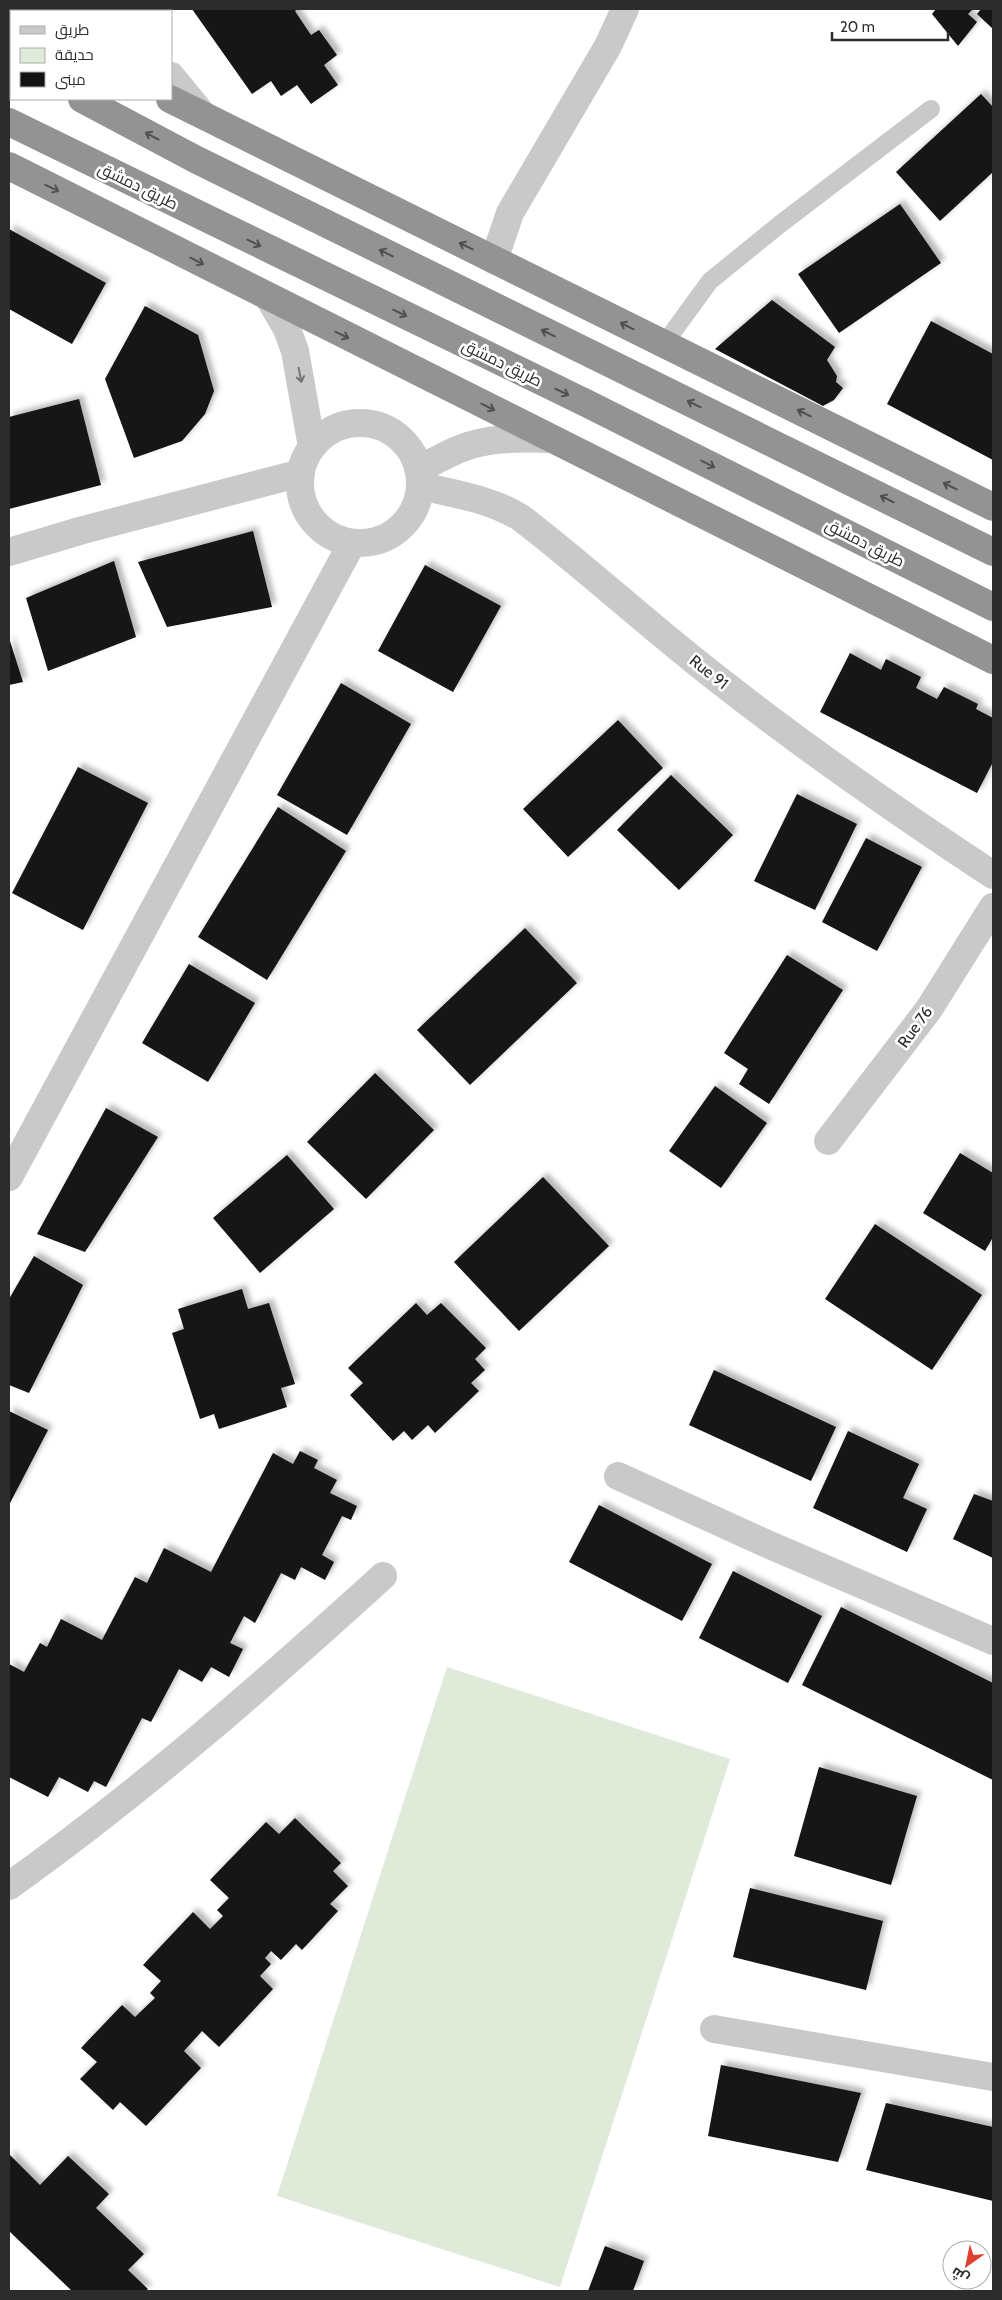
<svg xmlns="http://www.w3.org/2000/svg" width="1002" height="2300" viewBox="0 0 1002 2300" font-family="Cabin,Cairo,sans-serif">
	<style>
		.green { fill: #dfead9 }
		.building { fill: #131313; filter: url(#shadow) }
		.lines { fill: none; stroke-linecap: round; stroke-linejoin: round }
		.lane { stroke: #c9c9c9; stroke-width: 18 }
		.street { stroke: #c9c9c9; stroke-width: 28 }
		.highway { stroke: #939393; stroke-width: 28 }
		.oneway { stroke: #505050 }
		.oneway2 { stroke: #737373 }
		.labels { text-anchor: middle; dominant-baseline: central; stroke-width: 5; stroke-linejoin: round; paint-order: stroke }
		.street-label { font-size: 16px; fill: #2c2c2c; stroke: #fff }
	</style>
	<defs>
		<filter id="shadow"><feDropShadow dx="4.5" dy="-4.5" stdDeviation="2.5" flood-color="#0004"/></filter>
	</defs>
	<rect width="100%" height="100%" fill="#fff"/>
	<path class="green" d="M447,1667L730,1759L560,2287L277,2196Z"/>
	<g class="building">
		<path d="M192,9H298L295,11L311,35L319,30L337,55L324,65L338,85L311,104L297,85L281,96L271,81L252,94Z"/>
		<path d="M936,9H973L968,14L977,22L958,46L932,14Z"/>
		<path d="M981,9H993V29L977,14Z"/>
		<path d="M981,94L993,107V172L940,221L896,172Z"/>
		<path d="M900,204L941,263L839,333L798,274Z"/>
		<path d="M9,229L106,283L72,344L9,309Z"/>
		<path d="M772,300L835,347L827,360L837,376L836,382L843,388L834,400L823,406L715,349Z"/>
		<path d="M145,306L198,335L214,391L205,414L182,441L134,458L105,379Z"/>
		<path d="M931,321L993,354V460L887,404Z"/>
		<path d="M79,399L101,485L9,509V417Z"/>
		<path d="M253,531L272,607L167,627L138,562Z"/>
		<path d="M114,561L136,637L48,671L26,598Z"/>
		<path d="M425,565L501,606L453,692L378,651Z"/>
		<path d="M9,638L23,682L9,685Z"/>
		<path d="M850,653L881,670L886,659L921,677L916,688L937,699L944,687L978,704L976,709L993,718V762L977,793L820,712Z"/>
		<path d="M341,683L411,724L347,835L277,795Z"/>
		<path d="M618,720L663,768L568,857L523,809Z"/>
		<path d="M78,767L148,803L83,930L12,893Z"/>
		<path d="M671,775L733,835L679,890L617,830Z"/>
		<path d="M797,794L857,824L815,910L754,881Z"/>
		<path d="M278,807L346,851L267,980L198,937Z"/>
		<path d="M866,838L922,867L877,951L822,922Z"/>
		<path d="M525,928L577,983L470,1085L417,1030Z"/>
		<path d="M787,955L843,990L769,1104L739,1084L748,1069L724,1053Z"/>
		<path d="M189,964L255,1003L208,1082L142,1043Z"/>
		<path d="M375,1073L434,1130L366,1199L307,1142Z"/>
		<path d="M715,1086L767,1123L721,1188L669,1151Z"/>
		<path d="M106,1108L158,1137L85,1252L37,1234Z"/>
		<path d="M960,1153L993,1173V1237L985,1251L923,1213Z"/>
		<path d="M287,1155L334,1209L260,1273L213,1218Z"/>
		<path d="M543,1177L609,1246L519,1331L454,1262Z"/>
		<path d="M875,1224L982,1295L932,1370L825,1299Z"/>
		<path d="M34,1256L83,1285L29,1393L9,1385V1299Z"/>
		<path d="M242,1289L248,1309L269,1303L295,1384L281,1388L287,1407L219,1429L214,1414L200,1419L172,1333L184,1329L178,1309Z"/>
		<path d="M416,1303L427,1315L441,1303L486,1348L475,1359L485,1370L471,1383L479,1391L435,1433L428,1425L412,1440L404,1431L393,1441L350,1395L363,1383L348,1368Z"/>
		<path d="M714,1370L836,1427L811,1481L689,1425Z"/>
		<path d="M9,1411L48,1430L9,1505Z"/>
		<path d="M848,1431L919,1464L903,1498L927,1509L907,1552L813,1508Z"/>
		<path d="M300,1451L318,1460L314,1468L337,1480L330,1493L357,1506L351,1520L342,1516L322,1555L334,1562L325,1580L301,1567L295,1580L281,1573L255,1623L244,1616L230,1643L243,1649L229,1677L211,1667L202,1682L179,1669L151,1722L142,1718L106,1787L94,1781L88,1792L59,1777L48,1797L9,1777V1664L24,1672L40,1643L47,1647L61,1619L102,1640L135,1577L147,1583L164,1548L211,1572L273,1453L293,1464Z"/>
		<path d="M974,1494L993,1501V1558L953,1539Z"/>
		<path d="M599,1505L712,1564L682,1621L569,1562Z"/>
		<path d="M733,1571L822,1616L788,1683L699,1638Z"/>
		<path d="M841,1607L993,1683V1780L802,1685Z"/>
		<path d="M819,1767L917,1796L891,1885L794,1856Z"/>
		<path d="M295,1818L341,1863L333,1871L348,1886L330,1904L338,1911L302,1950L296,1944L281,1960L271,1951L265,1958L271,1964L260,1976L273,1989L219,2047L202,2031L184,2051L201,2068L146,2126L120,2102L113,2110L80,2079L97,2062L81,2048L122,2005L135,2017L155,1998L150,1993L161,1981L143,1965L193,1912L210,1929L223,1916L217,1910L229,1898L210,1880L266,1822L279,1834Z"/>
		<path d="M750,1888L883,1921L866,1990L733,1957Z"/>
		<path d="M721,2065L861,2093L838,2162L708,2136Z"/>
		<path d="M886,2103L993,2127V2201L866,2170Z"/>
		<path d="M9,2154L40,2185L68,2156L109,2194L96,2208L144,2254L128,2270L148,2289L145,2291H72L9,2231Z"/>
		<path d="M605,2246L644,2261L633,2291H588Z"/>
	</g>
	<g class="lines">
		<path class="lane" d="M664,344L710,281L779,225L931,109"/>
		<g class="street">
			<path d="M119,9L121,11"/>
			<path d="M171,76L202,114"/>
			<path d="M494,260L510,213L608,46L625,9"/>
			<path d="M269,298L287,329L295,351L312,447"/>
			<circle cx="360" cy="483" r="60"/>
			<path d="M418,469C431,463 444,456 457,450C487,437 520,438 552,439"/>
			<path d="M421,486C455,494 491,499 521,518C581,564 637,615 696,662C791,738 891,808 993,875"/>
			<path d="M9,552L83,530L301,473"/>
			<path d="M828,1141L929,1009L993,907"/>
			<path d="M9,1177L352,543"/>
			<path d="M618,1476L765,1543L993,1641"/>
			<path d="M9,1886C141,1792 263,1685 383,1576"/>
			<path d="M714,2029L993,2077"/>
		</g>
		<g class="highway">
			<path d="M9,59L11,60"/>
			<path d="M82,99L195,159L993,552"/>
			<path d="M170,99L993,507"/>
			<path d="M9,122L586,403L993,607"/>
			<path d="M9,166L993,660"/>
		</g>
	</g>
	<defs><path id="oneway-shaft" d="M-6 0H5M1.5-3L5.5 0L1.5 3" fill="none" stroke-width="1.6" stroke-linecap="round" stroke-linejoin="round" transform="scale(1.25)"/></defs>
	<g class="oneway">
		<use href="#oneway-shaft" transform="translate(152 136) rotate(-152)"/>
		<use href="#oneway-shaft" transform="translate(52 188) rotate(25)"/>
		<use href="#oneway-shaft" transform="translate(254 243) rotate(26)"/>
		<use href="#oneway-shaft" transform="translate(466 246) rotate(-154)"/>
		<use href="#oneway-shaft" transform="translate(386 253) rotate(-154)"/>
		<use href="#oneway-shaft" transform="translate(197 261) rotate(27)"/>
		<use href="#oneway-shaft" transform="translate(400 313) rotate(26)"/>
		<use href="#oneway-shaft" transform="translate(627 326) rotate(-154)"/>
		<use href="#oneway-shaft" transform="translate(548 333) rotate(-154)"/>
		<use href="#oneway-shaft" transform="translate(342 335) rotate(26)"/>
		<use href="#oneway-shaft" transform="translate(562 392) rotate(26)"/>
		<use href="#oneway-shaft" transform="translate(694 404) rotate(-154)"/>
		<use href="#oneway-shaft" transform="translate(488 407) rotate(26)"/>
		<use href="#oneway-shaft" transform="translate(804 413) rotate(-154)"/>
		<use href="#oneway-shaft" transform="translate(708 464) rotate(27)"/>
		<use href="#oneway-shaft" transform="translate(950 486) rotate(-154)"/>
		<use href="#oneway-shaft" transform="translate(887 499) rotate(-154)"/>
	</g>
	<use class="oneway2" href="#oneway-shaft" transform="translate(300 375) rotate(79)"/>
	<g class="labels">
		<g class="street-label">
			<text transform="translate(138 186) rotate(26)">طريق دمشق</text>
			<text transform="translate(502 363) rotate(26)">طريق دمشق</text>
			<text transform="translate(865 543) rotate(27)">طريق دمشق</text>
			<text transform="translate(709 672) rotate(38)">Rue 91</text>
			<text transform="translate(915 1027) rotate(-54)">Rue 76</text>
		</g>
	</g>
	<rect width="1002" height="2300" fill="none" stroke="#2c2c2c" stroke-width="20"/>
	<rect x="10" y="10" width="162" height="90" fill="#ffffff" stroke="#ababab"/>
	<rect x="20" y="26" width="25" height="8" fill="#c9c9c9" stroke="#ababab"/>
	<text x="55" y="35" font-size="15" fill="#2c2c2c">طريق</text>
	<rect x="20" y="48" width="25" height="15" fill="#dfead9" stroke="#ababab"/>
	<text x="55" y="60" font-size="15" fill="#2c2c2c">حديقة</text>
	<rect x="20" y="72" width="25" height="15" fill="#131313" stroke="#ababab"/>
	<text x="55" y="85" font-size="15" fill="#2c2c2c">مبنى</text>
	<g transform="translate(967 2265) rotate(213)"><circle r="24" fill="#ffffff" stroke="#ababab"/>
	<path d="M0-4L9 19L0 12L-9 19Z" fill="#e1412f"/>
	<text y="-8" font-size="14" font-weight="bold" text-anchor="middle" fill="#2c2c2c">ش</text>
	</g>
	<path d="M832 32v8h116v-8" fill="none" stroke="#2c2c2c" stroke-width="2.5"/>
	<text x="840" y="32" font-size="15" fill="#2c2c2c" stroke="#ffffff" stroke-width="4" paint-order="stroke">20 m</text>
</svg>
